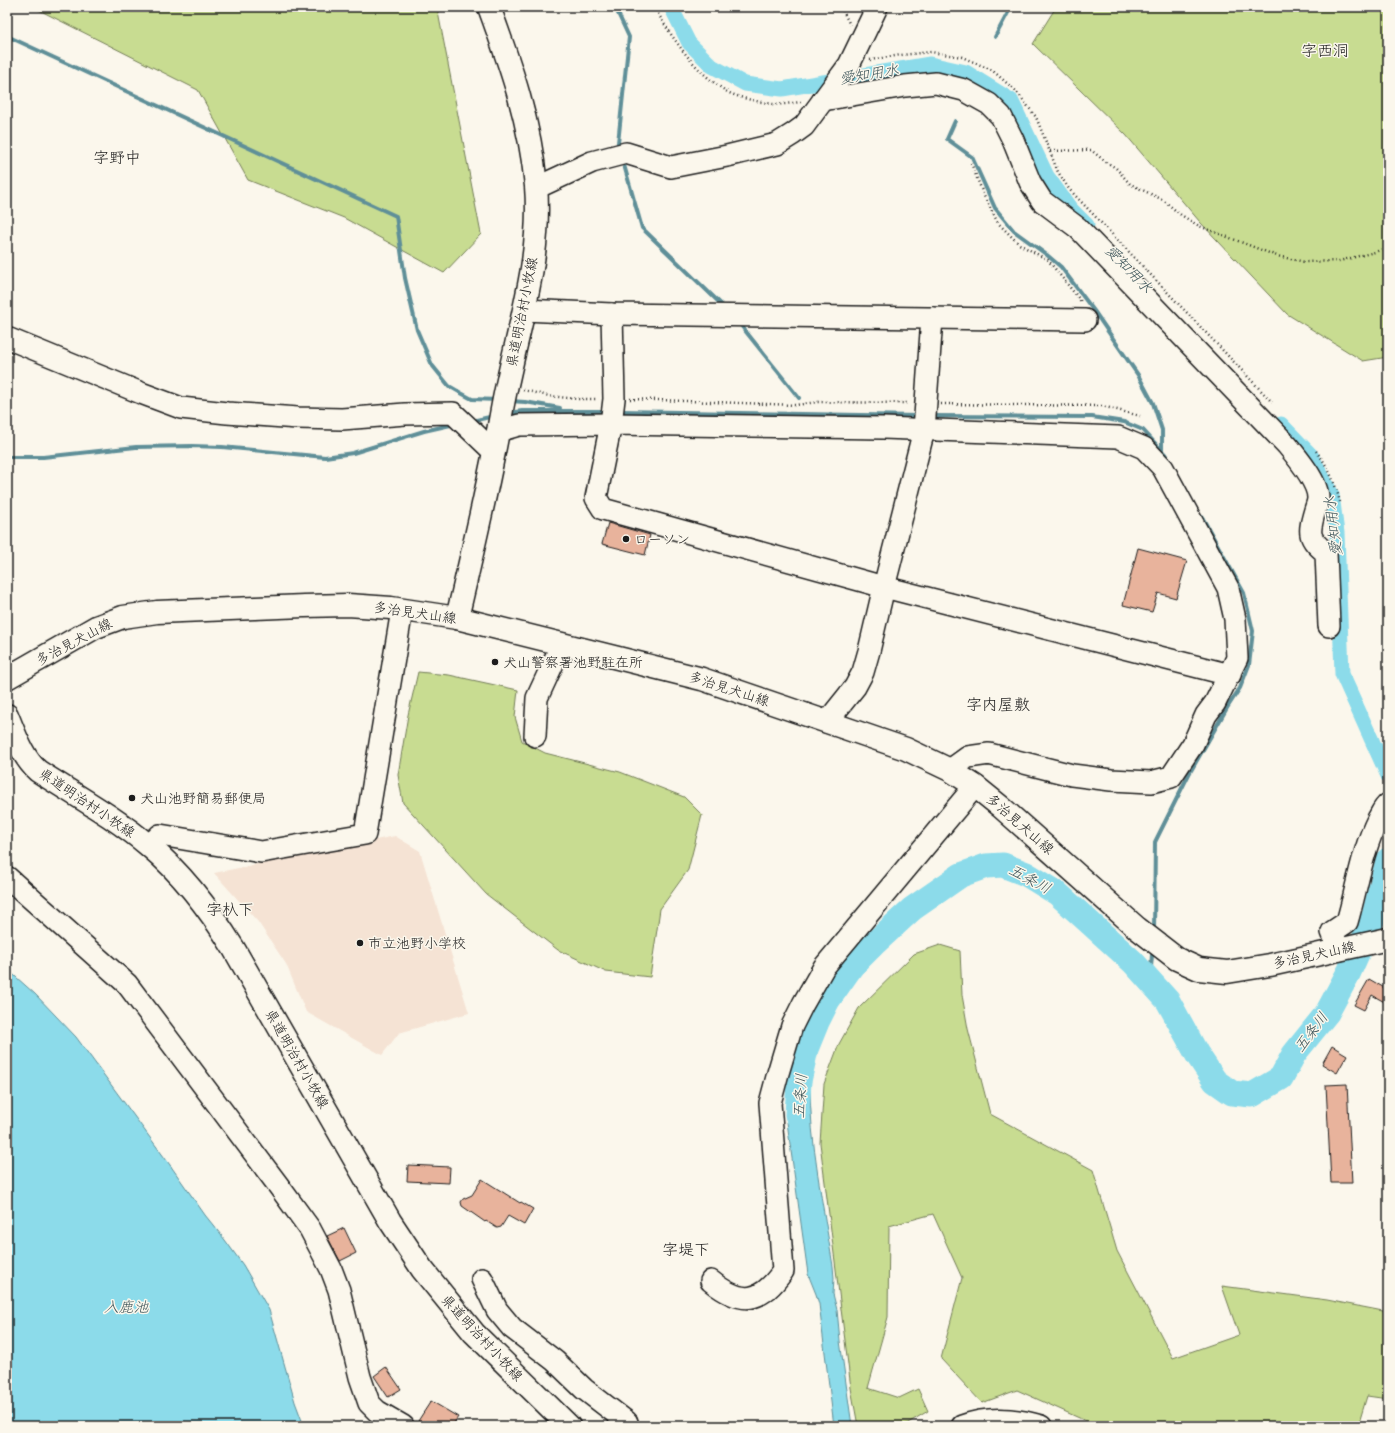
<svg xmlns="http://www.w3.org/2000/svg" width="1395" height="1433" viewBox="0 0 1395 1433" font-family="'Comic Neue','Klee One',sans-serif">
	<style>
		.built { fill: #f5e3d4 }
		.green { fill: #c8dc91; stroke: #727c56 }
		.water { fill: #8cdbea; stroke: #5f8f98 }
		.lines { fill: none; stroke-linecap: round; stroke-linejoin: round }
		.stream { stroke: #5f8f98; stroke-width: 4 }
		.canal { stroke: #8cdbea; stroke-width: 15 }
		.river { stroke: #8cdbea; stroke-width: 25 }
		.building { fill: #e8b39c; stroke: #1c1c1c }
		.minor-casing { stroke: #1c1c1c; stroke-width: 24 }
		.major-casing { stroke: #1c1c1c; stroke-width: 25 }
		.path { stroke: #1c1c1c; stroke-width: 2.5; stroke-dasharray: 1 3; stroke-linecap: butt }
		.minor { stroke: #fbf7ec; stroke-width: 21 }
		.major { stroke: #fbf7ec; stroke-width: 22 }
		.poi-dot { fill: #1c1c1c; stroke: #fbf7ec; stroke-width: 1.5 }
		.labels { text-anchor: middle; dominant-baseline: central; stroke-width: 3; stroke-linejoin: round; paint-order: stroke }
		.street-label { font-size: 14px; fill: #1c1c1c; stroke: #fbf7ec }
		.poi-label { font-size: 14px; fill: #1c1c1c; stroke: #fbf7ec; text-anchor: start }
		.water-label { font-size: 15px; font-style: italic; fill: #3e555a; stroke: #fbf7ec }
		.quarter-label { font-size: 16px; fill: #1c1c1c; stroke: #fbf7ec }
	</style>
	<rect width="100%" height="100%" fill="#fbf7ec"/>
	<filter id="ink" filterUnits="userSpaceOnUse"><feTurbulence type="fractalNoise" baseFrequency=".025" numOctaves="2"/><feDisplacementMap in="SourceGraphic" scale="8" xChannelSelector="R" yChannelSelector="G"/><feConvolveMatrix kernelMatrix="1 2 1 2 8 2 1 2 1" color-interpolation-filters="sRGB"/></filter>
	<g filter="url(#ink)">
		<path class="built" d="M395,836L420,851L469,1013L399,1033L382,1055L306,1012L286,964L258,922L214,873Z"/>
		<g class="green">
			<path d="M33,7H437L481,234L444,273L344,218L248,180L198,90Z"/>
			<path d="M1056,7H1388V357L1363,361L1287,314L1200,222L1126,135L1033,44Z"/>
			<path d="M418,672L449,675L518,690L515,717L522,741L545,753L620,772L684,797L702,815L688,870L660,909L650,977L606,972L558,950L486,894L403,803L398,775L408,715Z"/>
			<path d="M940,945L960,951L962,995L968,1029L990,1114L1093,1170L1117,1251L1173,1358L1239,1335L1222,1286L1327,1300L1388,1312V1399L1367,1396L1358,1426H1097L1017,1390L982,1403L941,1359L962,1278L933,1214L889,1226L888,1317L868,1388L899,1398L918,1389L928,1411L903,1426H858L851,1388L820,1143L824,1084L839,1044L859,1008L914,954Z"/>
		</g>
		<g class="water">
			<path d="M7,969L35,994L76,1037L170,1165L205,1215L225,1240L243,1265L269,1310L295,1402L304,1426H7Z"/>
			<path d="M789,1079L810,1083C810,1144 823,1205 833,1266L834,1278L833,1294L837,1310L840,1341L852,1426H834L819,1304L816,1294L808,1274L787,1122V1098Z"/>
		</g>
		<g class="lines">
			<g class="stream">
				<path d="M615,7L629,37L618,143"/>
				<path d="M7,36L396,216L405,278L417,330L432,365L449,386L461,393L472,399L497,400"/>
				<path d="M995,37L1011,7"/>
				<path d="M955,121L947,139L972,157L995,208L1014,231L1047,255L1061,267L1094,311L1138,375L1153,403L1162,430V450"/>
				<path d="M624,165L642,228L725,308"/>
				<path d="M739,323L799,398"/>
				<path d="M509,401L525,402L560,408"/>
				<path d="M619,411L920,416"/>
				<path d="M509,413L522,411H606"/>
				<path d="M931,416L1092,417L1124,422L1143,430L1165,454L1169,461"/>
				<path d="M472,421L494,416"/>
				<path d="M7,457H43L136,447L192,446L222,447L325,457L353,453L424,431L455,424"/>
				<path d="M1154,931L1155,842L1189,774L1227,708L1240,688L1249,665L1253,631L1244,593L1202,517"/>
				<path d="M1150,980L1152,955"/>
			</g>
			<g class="canal">
				<path d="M671,7L689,43L712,66L745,84L782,89L930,64L966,72L1011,100L1047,176L1070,208L1087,225"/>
				<path d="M1281,424L1311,455L1332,495L1337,533L1342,674L1388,776"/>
			</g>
			<path class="river" d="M797,1115L799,1081L806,1049L817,1022L828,1000L851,967L876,942L912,909L961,875L986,866L1003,865L1026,874L1057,893L1133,962L1168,1001L1197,1054L1215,1081L1232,1093L1252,1095L1281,1078L1294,1054L1327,1013L1349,972L1374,916L1388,860"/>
		</g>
		<g class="building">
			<path d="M608,523L650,535L645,555L602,544Z"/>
			<path d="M1138,548L1187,561L1176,598L1158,593L1152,612L1123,605Z"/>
			<path d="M1369,979L1388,990V1004L1372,995L1364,1010L1354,1005Z"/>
			<path d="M1332,1046L1347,1055L1337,1073L1322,1064Z"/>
			<path d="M1347,1084L1352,1183H1331L1326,1085Z"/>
			<path d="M408,1165L450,1167L449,1183L407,1181Z"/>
			<path d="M482,1179L520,1203L521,1202L533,1209L524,1225L508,1216L501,1227L497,1228L486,1221L485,1222L462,1206L461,1202L463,1199L472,1195Z"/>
			<path d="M344,1228L356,1253L340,1261L327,1236Z"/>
			<path d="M386,1367L401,1389L388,1397L374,1376Z"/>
			<path d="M431,1401L458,1417L452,1426H427L418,1421Z"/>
		</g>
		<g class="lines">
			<defs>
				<g id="minor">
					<path d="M823,100L905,86L936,83L964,90L989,104L1001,116L1013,140L1030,182L1042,201L1078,228L1287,445C1297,457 1318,482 1318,498C1318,502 1316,507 1315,510C1308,534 1308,538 1326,553L1329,626"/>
					<path d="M536,188L592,162L626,153L671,167L727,156L777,144L793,134L804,126L829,92L849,65L877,7"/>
					<path d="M524,310L612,314L1085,320"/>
					<path d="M612,314L614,399L611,424L596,498L603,509L884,587L1230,675"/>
					<path d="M7,338L141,393L181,408L227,413L298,418L342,419L405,414L453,413L494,452"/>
					<path d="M498,431L519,425L611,424L883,428L1118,437L1144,448L1163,468L1228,588L1235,619L1237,658L1215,703L1206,715L1193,744L1171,777L1151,782L1111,780L1072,775L989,754L968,757L950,770"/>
					<path d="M827,722L855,687L863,672L869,651L884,587L924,430L932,318"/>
					<path d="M535,736L537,698L562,644"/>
					<path d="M149,846L160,835L261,852L365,834L402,610"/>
					<path d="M7,877L127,984L278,1185L310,1229L331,1269L339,1290L360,1377L369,1403L377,1411L403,1426"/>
					<path d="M1339,950L1332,932L1347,922C1357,888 1362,851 1378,819C1381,814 1383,808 1388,804"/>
					<path d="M482,1279L497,1310L512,1328L555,1361L584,1389L627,1422L625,1426"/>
					<path d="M711,1281C742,1306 761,1303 783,1271L770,1103L778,1073L792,1026L803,1004L824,967L975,786"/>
					<path d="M962,1426C988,1416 1014,1418 1041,1426"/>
				</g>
				<g id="major">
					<path d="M457,618C470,563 483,508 494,452C498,433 501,413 505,394C519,325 542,257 536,186C530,121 511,67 489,7"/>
					<path d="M7,678L96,627L123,617L157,612L304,606L348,605L391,608L457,618L702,679L906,749L950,770L975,786L1001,807L1137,928L1177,959L1199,969L1227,972L1270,965L1388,939"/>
					<path d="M7,715C15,734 22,757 38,771C75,795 115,817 149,846C184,875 210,910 234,949L390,1221L422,1269L474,1333L569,1426"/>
				</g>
			</defs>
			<use href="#minor" class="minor-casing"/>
			<use href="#major" class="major-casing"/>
			<g class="path">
				<path d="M654,7C673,39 694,71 726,91C737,98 760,102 773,104C782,105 792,103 801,102"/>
				<path d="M841,7L850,25"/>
				<path d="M870,60L901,55L931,52L962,57L992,70L1017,92L1036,117L1058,172L1069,189L1272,402"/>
				<path d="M1050,151L1091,150L1106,162L1116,168L1130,184L1163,200L1181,215L1199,226L1277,256L1305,262L1339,261L1375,252L1388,247"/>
				<path d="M971,163L984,196L998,223L1019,244L1048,260L1080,300L1081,304"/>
				<path d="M523,390L549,396L578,399H597"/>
				<path d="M630,399L796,405L817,402L908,403"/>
				<path d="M941,404L1102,406L1140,416"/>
				<path d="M1316,451C1329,467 1335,483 1340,502"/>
			</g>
			<use href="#minor" class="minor"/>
			<use href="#major" class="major"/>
		</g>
	</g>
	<g class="poi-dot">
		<circle cx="626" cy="539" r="4"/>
		<circle cx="495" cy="662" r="4"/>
		<circle cx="132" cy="798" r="4"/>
		<circle cx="360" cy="943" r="4"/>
	</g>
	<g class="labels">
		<g class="street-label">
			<text transform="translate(522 312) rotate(-79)">県道明治村小牧線</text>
			<text transform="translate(415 613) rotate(8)">多治見犬山線</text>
			<text transform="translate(74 642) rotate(-28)">多治見犬山線</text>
			<text transform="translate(729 689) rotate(18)">多治見犬山線</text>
			<text transform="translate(87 803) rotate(34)">県道明治村小牧線</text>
			<text transform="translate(1020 824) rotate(41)">多治見犬山線</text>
			<text transform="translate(1314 955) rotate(-12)">多治見犬山線</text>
			<text transform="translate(297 1059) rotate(60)">県道明治村小牧線</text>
			<text transform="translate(482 1338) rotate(47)">県道明治村小牧線</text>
		</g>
		<g class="poi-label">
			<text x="634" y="539">ローソン</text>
			<text x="503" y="662">犬山警察署池野駐在所</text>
			<text x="140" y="798">犬山池野簡易郵便局</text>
			<text x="368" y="943">市立池野小学校</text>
		</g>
		<g class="water-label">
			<text transform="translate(869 74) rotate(-9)">愛知用水</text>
			<text transform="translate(1129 269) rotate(46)">愛知用水</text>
			<text transform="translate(1333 526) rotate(-97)">愛知用水</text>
			<text transform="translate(1030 879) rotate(28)">五条川</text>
			<text transform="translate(1311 1032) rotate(-53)">五条川</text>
			<text transform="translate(800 1096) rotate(-86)">五条川</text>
			<text x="126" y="1307">入鹿池</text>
		</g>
		<g class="quarter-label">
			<text x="1325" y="51">字西洞</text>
			<text x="117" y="158">字野中</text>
			<text x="998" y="705">字内屋敷</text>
			<text x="230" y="910">字杁下</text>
			<text x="686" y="1250">字堤下</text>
		</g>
	</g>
	<rect width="1395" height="1433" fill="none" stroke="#fbf7ec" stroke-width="24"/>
	<rect x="12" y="12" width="1371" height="1409" fill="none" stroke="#1c1c1c" stroke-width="1.5" filter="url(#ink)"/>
</svg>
